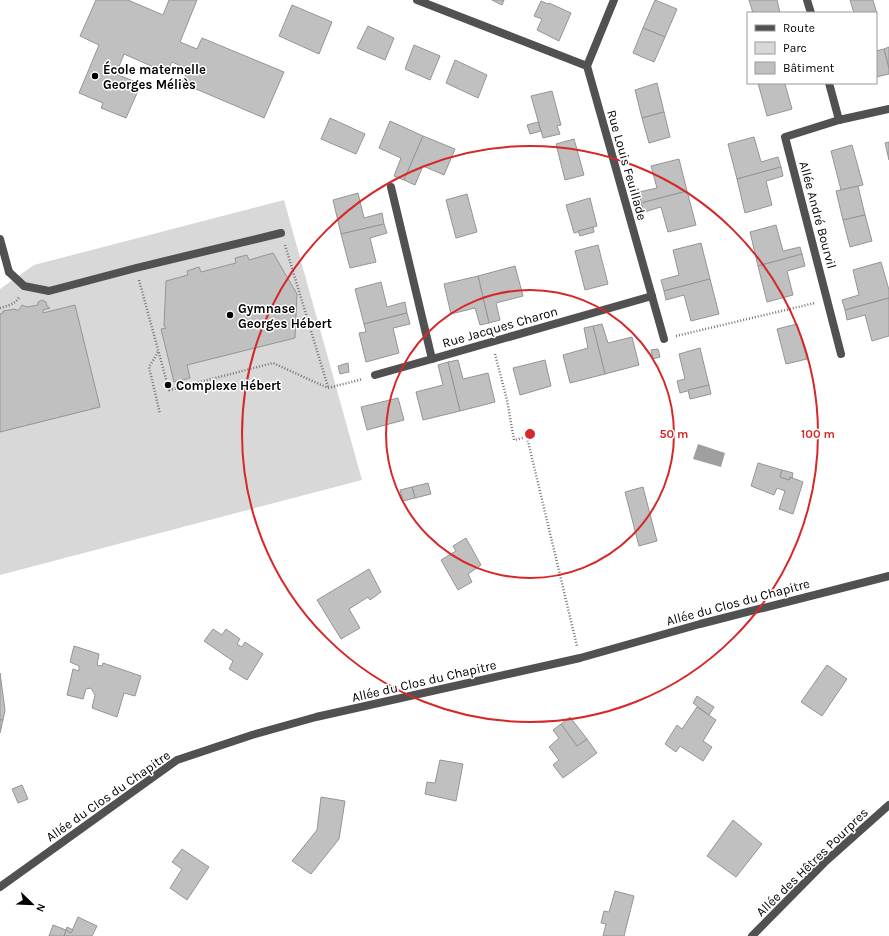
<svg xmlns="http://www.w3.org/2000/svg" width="889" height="936" viewBox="0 0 889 936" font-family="Karla,sans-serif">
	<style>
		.green { fill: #d8d8d8 }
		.water { fill: #9f9f9f }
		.building { fill: #c0c0c0; stroke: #959595 }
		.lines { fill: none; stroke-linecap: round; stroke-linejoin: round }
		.path { stroke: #737373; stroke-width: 2.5; stroke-dasharray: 1 2; stroke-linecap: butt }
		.service { stroke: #515151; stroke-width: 8 }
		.minor { stroke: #515151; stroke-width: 8 }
		.ring { fill: none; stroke: #d62828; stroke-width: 2 }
		.poi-dot { fill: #000; stroke: #fff; stroke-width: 1.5 }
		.labels { text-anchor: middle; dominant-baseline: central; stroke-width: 3; stroke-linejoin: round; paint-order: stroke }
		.poi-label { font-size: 13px; font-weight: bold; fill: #000; stroke: #fff; text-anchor: start }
		.street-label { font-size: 13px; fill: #000; stroke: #fff }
		.centre { fill: #d62828; stroke: #fff; stroke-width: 2 }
		.ring-label { font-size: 12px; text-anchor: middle; font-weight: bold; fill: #d62828; stroke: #fff; stroke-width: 3; stroke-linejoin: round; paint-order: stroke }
	</style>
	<rect width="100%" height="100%" fill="#fff"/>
	<path class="green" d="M284,200L362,480L0,575V289L34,265Z"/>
	<path class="water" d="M698,444L725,453L721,467L693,459Z"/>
	<g class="building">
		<path d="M96,0H128L163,15L169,0H197L180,42L197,49L202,38L284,72L264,118L182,83L188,69L172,62L167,73L124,54L116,74L141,84L126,118L101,108L103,103L79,93L99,45L80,36Z"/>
		<path d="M492,0H504L502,5Z"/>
		<path d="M655,0L677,9L665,37L643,28Z"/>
		<path d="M749,0H777L780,13H753Z"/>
		<path d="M850,0H873L877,14L854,13Z"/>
		<path d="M541,1L548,4L549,3L571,13L559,41L537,30L542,19L534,16Z"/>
		<path d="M292,5L332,22L319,54L279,36Z"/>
		<path d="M368,26L394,38L385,60L357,48Z"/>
		<path d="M643,28L665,37L654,62L633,53Z"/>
		<path d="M414,45L440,56L430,80L405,69Z"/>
		<path d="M889,47V69L884,49Z"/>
		<path d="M884,49L889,69V74L876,77V51Z"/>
		<path d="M455,60L487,75L478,98L446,83Z"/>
		<path d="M657,83L664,112L642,118L635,90Z"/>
		<path d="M758,83H788L785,84L792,109L767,116Z"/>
		<path d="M552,91L561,125L557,126L560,134L543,138L531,96Z"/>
		<path d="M664,112L670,137L649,143L642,118Z"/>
		<path d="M330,118L365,134L356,154L321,139Z"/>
		<path d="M390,121L423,136L404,180L394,176L401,158L379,148Z"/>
		<path d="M538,122L541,131L530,134L527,125Z"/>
		<path d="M423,136L455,149L444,175L423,166L415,185L404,180Z"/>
		<path d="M754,137L761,162L778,157L781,167L737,179L728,144Z"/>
		<path d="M574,139L584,175L565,180L556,144Z"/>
		<path d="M889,142V160L885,143Z"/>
		<path d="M852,145L863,185L841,190L831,151Z"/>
		<path d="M679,159L687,191L641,203L639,192L657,188L651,166Z"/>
		<path d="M781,167L783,176L766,181L772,205L745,213L737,179Z"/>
		<path d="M858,186L865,215L843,220L836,191Z"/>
		<path d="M687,191L696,225L668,232L661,207L644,212L641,203Z"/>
		<path d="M358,193L364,218L382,213L384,224L341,234L333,200Z"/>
		<path d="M467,194L477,232L456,238L446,200Z"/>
		<path d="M590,198L597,226L574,233L566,205Z"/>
		<path d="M865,215L872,241L850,247L843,220Z"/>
		<path d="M384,224L387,233L370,238L376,262L350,268L341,234Z"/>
		<path d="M776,225L783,251L800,247L802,254L758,266L750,232Z"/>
		<path d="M593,227L594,232L580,236L578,231Z"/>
		<path d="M701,243L710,279L664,291L661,280L679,275L673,250Z"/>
		<path d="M598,245L608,284L585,290L575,251Z"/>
		<path d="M273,253L297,294L295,338L187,365L190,378L174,382L161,329L166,328L164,326L166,281L188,275L187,271L199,267L201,272L236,263L235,258L247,255L249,260Z"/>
		<path d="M802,254L805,266L787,271L793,295L767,302L758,266Z"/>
		<path d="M881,262L889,290V298L845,310L842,300L859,295L853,270Z"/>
		<path d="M515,266L523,296L496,303L500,320L489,323L478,276Z"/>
		<path d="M478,276L489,323L480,325L475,308L451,314L444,284Z"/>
		<path d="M710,279L719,314L691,321L684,295L666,300L664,291Z"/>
		<path d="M381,282L387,307L405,302L407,313L364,324L355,289Z"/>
		<path d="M889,298V336L872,341L865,315L847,320L845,310Z"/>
		<path d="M42,300L46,302L47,306L50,308L43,310V313L75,305L100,407L0,432V314L3,313V311L15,309L16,310H19L22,305L27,307L38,305V302Z"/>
		<path d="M407,313L410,324L393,328L399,353L366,362L359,333L366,332L364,324Z"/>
		<path d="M602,324L608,343L632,337L639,365L605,374L593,326Z"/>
		<path d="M797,324L807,359L786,364L777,329Z"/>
		<path d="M593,326L605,374L570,383L563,355L588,348L584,328Z"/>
		<path d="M700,348L709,385L680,393L677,381L685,379L679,354Z"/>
		<path d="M658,349L660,357L653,359L651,350Z"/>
		<path d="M458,360L463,379L488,373L495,402L460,411L448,362Z"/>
		<path d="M545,360L551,386L520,395L513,368Z"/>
		<path d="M448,362L460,411L423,420L416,392L443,385L438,365Z"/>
		<path d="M348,363L349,372L340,374L338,366Z"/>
		<path d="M709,385L711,394L690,399L688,390Z"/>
		<path d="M398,398L404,420L367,430L361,407Z"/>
		<path d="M758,463L782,470L780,477L789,480L790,477L803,482L793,514L779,509L785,491L777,488L774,495L751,486Z"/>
		<path d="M782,470L793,473L792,478L790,477L789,480L780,477Z"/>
		<path d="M428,483L431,494L415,498L412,487Z"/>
		<path d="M412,487L415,498L403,501L400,490Z"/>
		<path d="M643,487L657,541L639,546L625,492Z"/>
		<path d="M466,538L481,565L468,574L472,582L458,590L441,560L456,551L453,546Z"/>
		<path d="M369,569L381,592L370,600L368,597L349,609L360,628L341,639L317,600Z"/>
		<path d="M213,629L222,635L226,629L240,639L237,644L242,647L245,642L263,654L247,680L229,669L233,661L204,641Z"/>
		<path d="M74,646L99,654L97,665L102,666L103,663L141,676L135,696L124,693L117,717L92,708L95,695L91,688L86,689L83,699L67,695L73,669L79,671V666L70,662Z"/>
		<path d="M827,665L847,679L822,716L801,702Z"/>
		<path d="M0,673L5,710L3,720H0Z"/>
		<path d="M697,696L714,707L709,715L693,703Z"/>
		<path d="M697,707L716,720L703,741L712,747L703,761L680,746L676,752L665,744L677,725L682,729Z"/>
		<path d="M570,717L587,739L577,746L561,724Z"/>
		<path d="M0,720H3L0,733Z"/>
		<path d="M561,724L577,746L587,739L597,753L563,778L553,765L559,760L549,747L559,738L553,730Z"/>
		<path d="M440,760L463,764L456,801L425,794L427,782L435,783Z"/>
		<path d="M22,785L28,799L18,803L12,789Z"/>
		<path d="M321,797L345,801L339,839L311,874L292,861L317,830Z"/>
		<path d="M733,820L762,844L736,877L707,856Z"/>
		<path d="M182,849L209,867L187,900L170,888L182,869L172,862Z"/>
		<path d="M615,891L634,896L624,936H603L606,924L601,923L604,911L609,912Z"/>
		<path d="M78,917L97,926L92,936H64L66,930L71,933Z"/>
		<path d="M53,925L66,930L64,936H49Z"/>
		<path d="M67,927L73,930L71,933L66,930Z"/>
	</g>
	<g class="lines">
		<g class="path">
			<path d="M285,245L328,387"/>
			<path d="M139,280L169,390L273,363L328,388L363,379"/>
			<path d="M0,308C7,306 16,304 19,297"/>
			<path d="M676,336L815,303"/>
			<path d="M158,352L149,367L160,414"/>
			<path d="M495,354L507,400L514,440L527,437L577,646"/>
		</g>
		<g class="service">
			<path d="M9,272L24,286L49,291L136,268L281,233"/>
			<path d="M375,375L432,359"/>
		</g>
		<g class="minor">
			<path d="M417,0L587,66"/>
			<path d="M614,0L587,66L664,339"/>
			<path d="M807,0L811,13"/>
			<path d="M829,83L839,120L889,109"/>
			<path d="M839,120L785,137L841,354"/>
			<path d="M391,187L432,359L652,296"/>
			<path d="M0,239L9,272"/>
			<path d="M0,887L177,760L252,735L316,717L580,658L700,624L889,576"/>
			<path d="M752,936L826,861L889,805"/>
		</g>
	</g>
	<g class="ring">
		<circle cx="530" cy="434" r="144"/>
		<circle cx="530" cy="434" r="288"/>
	</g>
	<g class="poi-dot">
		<circle cx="95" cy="76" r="4"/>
		<circle cx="230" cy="315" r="4"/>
		<circle cx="168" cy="385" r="4"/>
	</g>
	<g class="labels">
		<g class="poi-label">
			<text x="103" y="69">École maternelle<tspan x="103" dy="15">Georges Méliès</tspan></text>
			<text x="238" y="308">Gymnase<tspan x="238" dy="15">Georges Hébert</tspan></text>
			<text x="176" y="385">Complexe Hébert</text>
		</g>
		<g class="street-label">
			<text transform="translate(627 165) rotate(74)">Rue Louis Feuillade</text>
			<text transform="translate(818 215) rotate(75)">Allée André Bourvil</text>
			<text transform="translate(500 327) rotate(-16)">Rue Jacques Charon</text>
			<text transform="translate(738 602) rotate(-15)">Allée du Clos du Chapitre</text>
			<text transform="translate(424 681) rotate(-13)">Allée du Clos du Chapitre</text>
			<text transform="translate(108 796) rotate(-35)">Allée du Clos du Chapitre</text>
			<text transform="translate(812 862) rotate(-44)">Allée des Hêtres Pourpres</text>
		</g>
	</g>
	<circle cx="530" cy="434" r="6" class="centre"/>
	<g class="ring-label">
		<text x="674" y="438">50 m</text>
		<text x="818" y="438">100 m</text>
	</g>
	<rect x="747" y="12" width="130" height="72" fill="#ffffff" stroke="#999999"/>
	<rect x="755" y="25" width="20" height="6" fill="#515151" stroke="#999999"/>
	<text x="783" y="32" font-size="12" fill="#000000">Route</text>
	<rect x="755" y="42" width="20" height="12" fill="#d8d8d8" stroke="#999999"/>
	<text x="783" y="52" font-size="12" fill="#000000">Parc</text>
	<rect x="755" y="62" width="20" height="12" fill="#c0c0c0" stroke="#999999"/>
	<text x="783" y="72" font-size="12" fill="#000000">Bâtiment</text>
	<g transform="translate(32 904) rotate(113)" stroke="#ffffff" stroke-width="3" paint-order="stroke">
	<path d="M0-3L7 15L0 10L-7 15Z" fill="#000000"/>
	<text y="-6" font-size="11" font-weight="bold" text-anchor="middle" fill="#000000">N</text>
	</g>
</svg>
